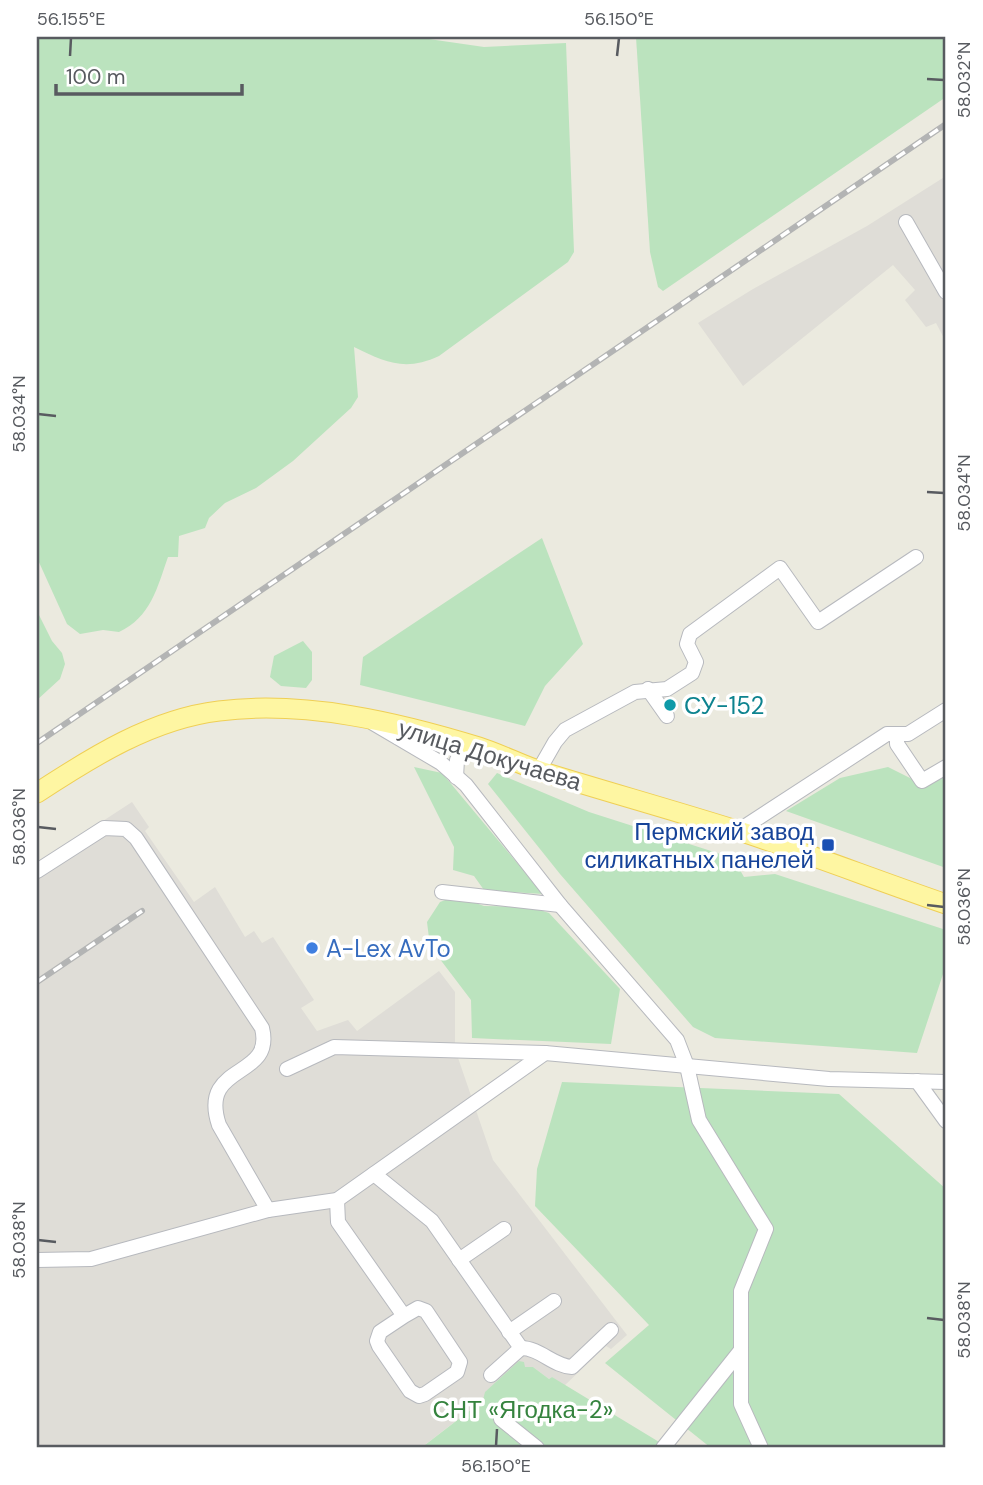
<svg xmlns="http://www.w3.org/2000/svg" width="983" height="1485" viewBox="0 0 983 1485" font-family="'DM Sans',sans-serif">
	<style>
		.industrial { fill: #dfddd7 }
		.green { fill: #bbe3be }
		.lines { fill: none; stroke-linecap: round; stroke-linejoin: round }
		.minor-casing { stroke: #b7b9be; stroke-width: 16 }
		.major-casing { stroke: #efcf55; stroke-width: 21 }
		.minor { stroke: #fff; stroke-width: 14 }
		.major { stroke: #fef6a2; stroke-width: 19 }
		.rail-casing { stroke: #b3b4b4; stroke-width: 6 }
		.rail { stroke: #fff; stroke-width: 3.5; stroke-dasharray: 10; stroke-linecap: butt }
		.ticks { fill: none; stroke: #585b60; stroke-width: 2.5 }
		.culture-dot { fill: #0f9aa8; stroke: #fff; stroke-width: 2.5 }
		.transit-dot { fill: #1a4fb4; stroke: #fff; stroke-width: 2.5 }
		.shop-dot { fill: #3f7fe0; stroke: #fff; stroke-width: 2.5 }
		.labels { text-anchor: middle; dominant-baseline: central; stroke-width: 7; stroke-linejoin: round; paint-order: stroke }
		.culture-label { font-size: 24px; fill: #0d838f; stroke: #fff; text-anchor: start }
		.street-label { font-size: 24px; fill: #585b60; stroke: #fff }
		.transit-label { font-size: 24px; fill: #164399; stroke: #fff; text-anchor: end }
		.shop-label { font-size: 24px; fill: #366cbe; stroke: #fff; text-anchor: start }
		.park-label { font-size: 24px; fill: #35833e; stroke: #fff }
		.neatline { fill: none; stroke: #585b60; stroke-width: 2.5 }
		.ticks-label { font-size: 18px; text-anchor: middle; fill: #585b60 }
	</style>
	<rect width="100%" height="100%" fill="#ebeadf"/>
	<g class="industrial">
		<path d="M946,176V342L936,323L926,327L905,300L915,290L893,265L743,386L698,323L753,289L867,226Z"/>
		<path d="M132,802L149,827L145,831L194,902L215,887L245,937L254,931L262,943L273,937L314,1000L301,1008L317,1031L348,1020L357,1031L439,971L455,992V1049L493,1160L627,1335L611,1349L606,1346L564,1386L552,1377L549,1379L533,1367L483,1400L426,1444L428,1448H37V864Z"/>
	</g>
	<g class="green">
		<path d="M37,37H415L484,47L566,43L574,252L568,262L439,356C405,372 385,362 354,347L358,397L351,408L293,461L256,488L225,503L209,518L205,528L179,536L178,557H168C157,588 151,617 119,632L103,630L80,634L67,624L38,560L37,562Z"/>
		<path d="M636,37H946V97L663,291L658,287L650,252Z"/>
		<path d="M542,538L583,644L545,686L525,726L360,685L363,657Z"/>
		<path d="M37,611L52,641L62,653L65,664L60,679L37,700Z"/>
		<path d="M303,641L312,652V680L306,688L281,686L270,677L274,656Z"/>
		<path d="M414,767L442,773L543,894L484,890L474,876L453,870L454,847Z"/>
		<path d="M888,767L924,785L946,775V868L786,811L840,778Z"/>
		<path d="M497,773L589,812L733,858L744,877L775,874L946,930V965L917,1053L715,1038L693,1027L560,874L488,784Z"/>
		<path d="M456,896L484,906L531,907L549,913L620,989L611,1044L472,1038L471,1000L430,946L427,922L440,902Z"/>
		<path d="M562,1082L839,1094L946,1189V1448H711L605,1363L649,1325L535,1206L537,1169Z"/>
		<path d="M519,1361L524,1362L525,1367H533L549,1379L552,1377L669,1448H428L425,1445L473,1408L483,1400L485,1392Z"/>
	</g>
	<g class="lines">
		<defs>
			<g id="minor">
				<path d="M906,222L946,292"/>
				<path d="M648,689L667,716"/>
				<path d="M373,723L441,763L466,785L560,905L677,1040L687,1066L699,1120L766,1229L741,1291V1404L761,1448"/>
				<path d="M897,734V744L922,781L946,767"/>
				<path d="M539,770L555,742L565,730L635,692L667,689L692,673L696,662L687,644L690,634L780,568L818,622L916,557"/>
				<path d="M456,777L457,760L468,744"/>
				<path d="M738,831L887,734H908L946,710"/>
				<path d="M37,871L104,828L126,829L136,838L262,1028C275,1080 198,1062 219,1125L268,1210"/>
				<path d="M442,892L560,905"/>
				<path d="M287,1069L334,1047L545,1053L829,1079L946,1082"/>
				<path d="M917,1081L946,1121"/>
				<path d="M374,1174L432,1221L521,1348L491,1375"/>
				<path d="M337,1200L338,1222L404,1316L380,1332L377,1341L379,1346L410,1391L419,1396L425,1394L457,1372L460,1362L426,1311L418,1308L404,1316"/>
				<path d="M37,1260L91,1259L268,1210L337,1200L545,1053"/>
				<path d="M459,1260L504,1229"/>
				<path d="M509,1332L554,1301"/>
				<path d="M521,1348C540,1348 553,1366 572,1367L611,1330"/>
				<path d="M501,1419L537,1448"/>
				<path d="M663,1448L741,1350"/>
			</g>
			<path id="major" d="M37,793C92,757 152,719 219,711C304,700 398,722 479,747C501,754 521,765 543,772C608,792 672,810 736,830C807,853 876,880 946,904"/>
		</defs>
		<use href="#minor" class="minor-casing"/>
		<use href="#major" class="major-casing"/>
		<use href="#minor" class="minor"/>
		<use href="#major" class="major"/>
		<defs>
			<g id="rail">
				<path d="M37,743L946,124"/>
				<path d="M37,982L142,911"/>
			</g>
		</defs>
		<use href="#rail" class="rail-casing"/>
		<use href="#rail" class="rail"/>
	</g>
	<path class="ticks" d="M70,56L71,38M617,56L619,38M927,79L944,80M38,414L56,416M927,492L944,493M38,827L56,829M927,905L944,907M38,1240L56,1242M927,1318L944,1320M496,1446L497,1429"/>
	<circle class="culture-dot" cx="670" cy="705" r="7"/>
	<rect class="transit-dot" x="821" y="838" width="14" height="14" rx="3.5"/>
	<circle class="shop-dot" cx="312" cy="948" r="7"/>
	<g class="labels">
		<g class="culture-label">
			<text x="684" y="705">СУ-152</text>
		</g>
		<g class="street-label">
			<text transform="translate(490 755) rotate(17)">улица Докучаева</text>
		</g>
		<g class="transit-label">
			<text x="814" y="831">Пермский завод<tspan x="814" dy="28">силикатных панелей</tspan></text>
		</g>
		<g class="shop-label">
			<text x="326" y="948">A-Lex AvTo</text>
		</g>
		<g class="park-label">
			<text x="523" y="1409">СНТ «Ягодка-2»</text>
		</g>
	</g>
	<rect width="983" height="1485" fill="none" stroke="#ffffff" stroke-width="77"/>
	<path d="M56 84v10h186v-10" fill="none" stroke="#585b60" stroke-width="3.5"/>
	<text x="66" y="84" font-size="21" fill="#585b60" stroke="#ffffff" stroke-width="5" paint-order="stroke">100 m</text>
	<rect x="38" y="38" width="906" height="1408" class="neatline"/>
	<g class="ticks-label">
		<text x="71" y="25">56.155°E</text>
		<text x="619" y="25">56.150°E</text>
		<text transform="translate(964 80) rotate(-90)" y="6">58.032°N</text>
		<text transform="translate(19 414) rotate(-90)" y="6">58.034°N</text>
		<text transform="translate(964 493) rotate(-90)" y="6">58.034°N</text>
		<text transform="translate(19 827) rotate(-90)" y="6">58.036°N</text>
		<text transform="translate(964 907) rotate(-90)" y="6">58.036°N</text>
		<text transform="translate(19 1240) rotate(-90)" y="6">58.038°N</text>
		<text transform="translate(964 1320) rotate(-90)" y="6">58.038°N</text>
		<text x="496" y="1472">56.150°E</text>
	</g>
</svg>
